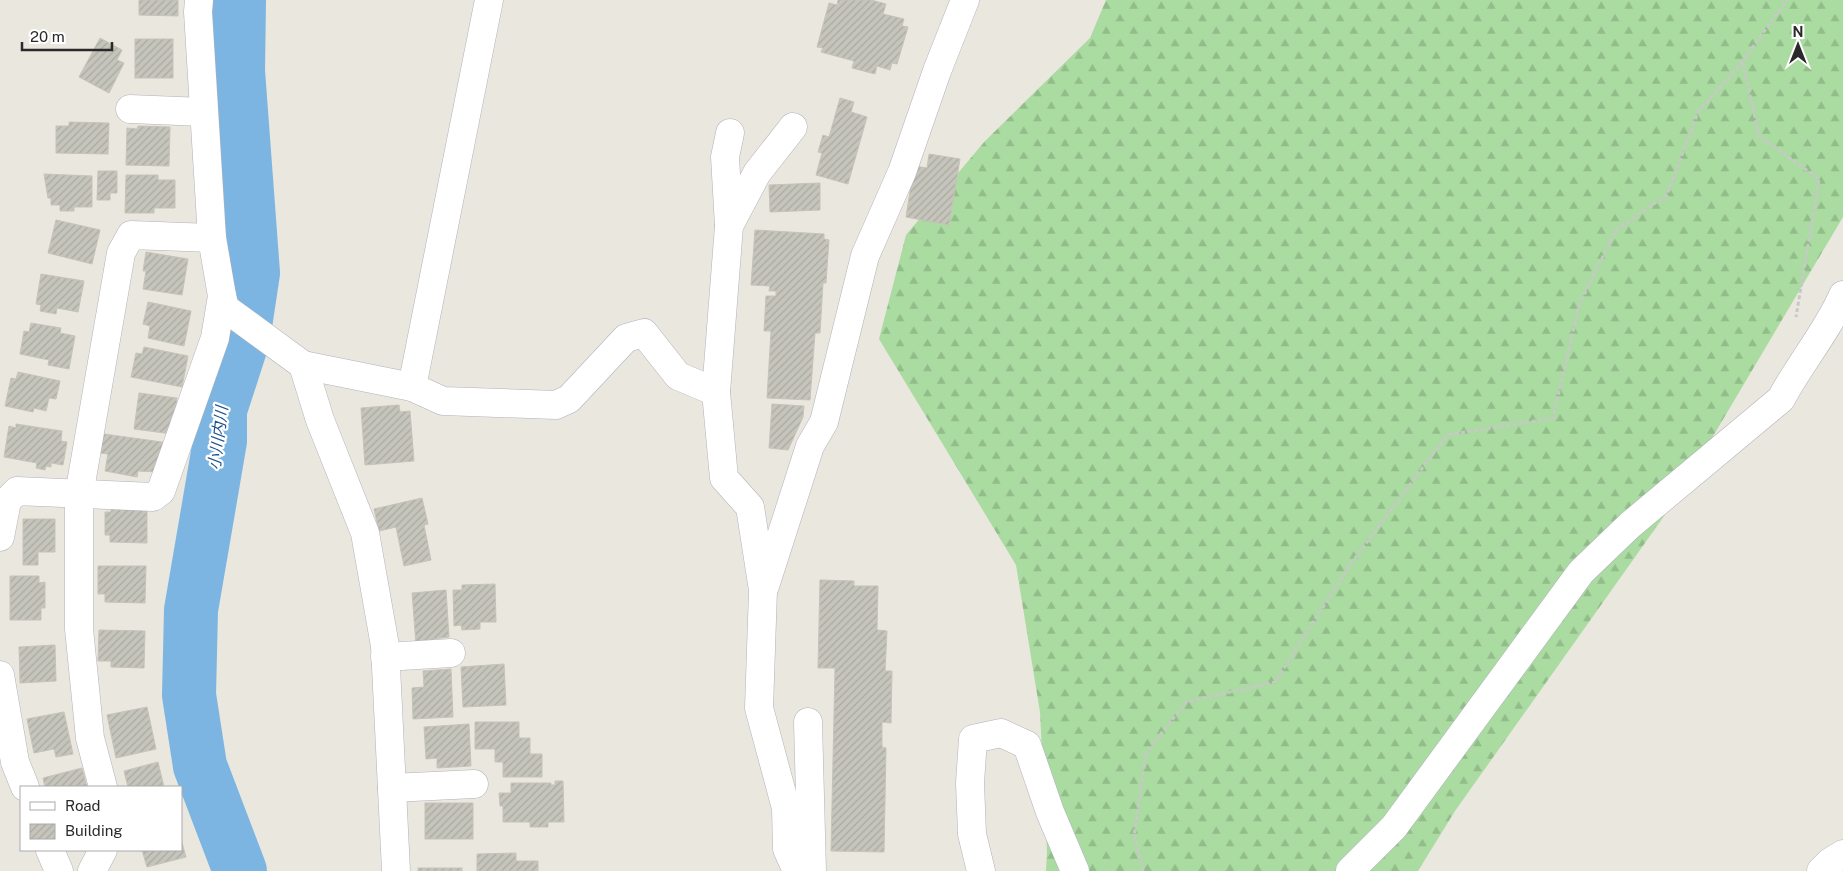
<svg xmlns="http://www.w3.org/2000/svg" width="1843" height="871" viewBox="0 0 1843 871" font-family="'Public Sans','Noto Sans JP',sans-serif">
	<style>
		.forest { fill: url(#forest-firs) }
		.lines { fill: none; stroke-linecap: round; stroke-linejoin: round }
		.river { stroke: #7cb5e1; stroke-width: 54 }
		.building { fill: url(#building-hatch); stroke: #c6c3b7 }
		.minor-casing { stroke: #b1b1bc; stroke-width: 29 }
		.path { stroke: #c8c8c8; stroke-width: 3; stroke-dasharray: 4 2.5; stroke-linecap: butt }
		.minor { stroke: #fff; stroke-width: 28 }
		.labels { text-anchor: middle; dominant-baseline: central; stroke-width: 4.5; stroke-linejoin: round; paint-order: stroke }
		.water-label { font-size: 16px; font-style: italic; fill: #1c528c; stroke: #fff }
	</style>
	<defs>
		<pattern id="forest-firs" width="22" height="20" patternUnits="userSpaceOnUse" patternTransform="scale(1.25)"><rect width="22" height="20" fill="#aadba0"/><path d="M5 1l3.5 6h-7zM16 11l3.5 6h-7z" fill="#92bc8a"/></pattern>
		<pattern id="building-hatch" width="6" height="6" patternUnits="userSpaceOnUse" patternTransform="scale(1.25)"><rect width="6" height="6" fill="#c6c5bc"/><path d="M-1 1l2-2M0 6l6-6M5 7l2-2" fill="none" stroke="#aaa9a2"/></pattern>
	</defs>
	<rect width="100%" height="100%" fill="#eae7de"/>
	<path class="forest" d="M1106,0H1843V217L1674,502L1455,811L1418,871H1046L1047,851L1040,712L1016,565L879,339L906,235L985,141L1090,38Z"/>
	<g class="lines">
		<path class="river" d="M239,0L238,71L253,273L243,339L220,410V441L191,610L189,695L200,766L240,871"/>
	</g>
	<g class="building">
		<path d="M139,0H178V16L139,15Z"/>
		<path d="M838,0H871L886,4L883,14L904,19L902,26L908,27L897,64L892,63L890,70L877,66L875,74L852,68L854,61L821,52L823,48L817,47L829,3L837,5Z"/>
		<path d="M100,38L122,50L117,60L124,63L109,93L79,77Z"/>
		<rect x="135" y="39" width="38" height="39"/>
		<path d="M840,98L854,102L851,112L867,117L848,184L816,175L822,153L818,152L823,135L829,137Z"/>
		<path d="M69,122L109,123L108,154L56,153V126H69Z"/>
		<path d="M138,126L170,127L169,166L126,165L127,128L137,129Z"/>
		<path d="M929,154L960,159L949,225L906,217L914,166L927,168Z"/>
		<path d="M98,171H117V193H110V200H97Z"/>
		<path d="M44,174L92,176V207H74V211H60V205H51V198H48Z"/>
		<path d="M126,175H158V180H175V208H154V213H125Z"/>
		<path d="M820,183V210L770,212L769,185Z"/>
		<path d="M56,220L100,230L92,264L48,253Z"/>
		<path d="M755,230L824,234V239L829,240L826,283H823L820,333H815L810,400L767,398L771,331H764L766,296H776V291H769L770,286L751,285Z"/>
		<path d="M146,252L188,259L182,295L143,289L146,271H143Z"/>
		<path d="M41,274L84,281L78,312L57,308L56,314L40,311L41,305L36,304Z"/>
		<path d="M148,302L191,311L184,346L148,338L150,326L143,324Z"/>
		<path d="M31,323L61,328L60,333L75,336L69,369L48,365L49,360L20,354L24,331L29,332Z"/>
		<path d="M144,347L188,356L182,387L131,377L136,353L142,354Z"/>
		<path d="M18,372L60,381L56,399L49,398L46,411L34,408L33,412L5,406L11,378L16,379Z"/>
		<path d="M139,393L177,398L172,434L134,429Z"/>
		<path d="M772,404L804,406L803,417L788,450L769,448Z"/>
		<path d="M399,405L400,412L410,411L414,461L365,465L361,408Z"/>
		<path d="M16,424L62,431L61,441L67,442L63,465L51,463V467L46,466L45,470L36,468L37,463L4,457L9,426L16,428Z"/>
		<path d="M104,434L169,443L158,472L138,471L137,477L105,471L108,454L100,453Z"/>
		<path d="M422,498L428,524L424,525L431,560L404,566L396,527L379,531L374,509Z"/>
		<path d="M111,508L147,509V543L110,542V535H105V512H111Z"/>
		<path d="M23,519H55V552H38V565H23Z"/>
		<path d="M98,566H146L145,603L105,602V594H98Z"/>
		<path d="M10,576H39V583L45,582V608H41V620H10Z"/>
		<path d="M820,580L854,581V586H878L877,630L887,631L885,671H892L891,723L882,722V747L886,748L884,852L831,851L835,668H818Z"/>
		<path d="M495,584L496,622H480V629L462,630L461,625L454,626L453,590H462V585Z"/>
		<path d="M446,590L449,637L433,639V643L416,644L412,593Z"/>
		<path d="M99,630L145,631L144,668L111,667V661H98Z"/>
		<path d="M55,645L56,681L20,683L19,647Z"/>
		<path d="M504,664L506,705L463,707L461,667Z"/>
		<path d="M451,669L453,717L413,719L412,688L424,687L423,671Z"/>
		<path d="M147,707L156,749L116,758L107,715Z"/>
		<path d="M64,712L73,754L56,757L54,749L34,753L27,719Z"/>
		<path d="M475,722H519V738H530V754H542V777H503V762H495V749H475Z"/>
		<path d="M469,724L471,766L437,768V758L426,759L424,727Z"/>
		<path d="M158,762L164,787H128L124,771Z"/>
		<path d="M82,768L87,787H45L43,778Z"/>
		<path d="M555,781H563L564,822H548V827H530V822H503V806H500L499,793H511V783H551V785H555Z"/>
		<rect x="425" y="803" width="48" height="36"/>
		<path d="M181,839L186,857L147,867L142,850H181Z"/>
		<path d="M516,853V861H538V871H477V854Z"/>
		<rect x="418" y="868" width="44" height="3"/>
	</g>
	<g class="lines">
		<defs>
			<g id="minor">
				<path d="M199,0L198,12L212,238L222,296L225,308L303,365L320,420L365,533L385,646L396,871"/>
				<path d="M130,109L204,112"/>
				<path d="M793,127L757,173L729,226L716,392L724,478L750,507L763,590L759,708L786,808L787,849L797,871"/>
				<path d="M729,226L725,157L730,133"/>
				<path d="M303,365L412,387L443,401L556,405L569,399L626,338L644,333L678,376L716,392"/>
				<path d="M412,387L489,0"/>
				<path d="M0,537L7,501L17,491L153,497L161,491L215,338L222,296"/>
				<path d="M765,586L810,446L824,422L865,256L902,172L937,71L965,0"/>
				<path d="M385,657L451,653"/>
				<path d="M0,675L15,762L25,787"/>
				<path d="M808,722L812,871"/>
				<path d="M103,787L90,738L79,629V495L121,253L131,235L212,238"/>
				<path d="M392,788L474,784"/>
				<path d="M50,850L59,871"/>
				<path d="M92,871L103,850"/>
				<path d="M981,871L972,834L970,783L973,739L1001,733L1027,745L1050,812L1075,871"/>
				<path d="M1350,871L1394,827L1581,572L1630,525L1781,399C1800,363 1827,332 1843,295"/>
				<path d="M1821,871L1830,862L1843,854"/>
			</g>
		</defs>
		<use href="#minor" class="minor-casing"/>
		<g class="path">
			<path d="M1743,63L1759,136L1819,179L1796,317"/>
			<path d="M1143,871L1134,836L1146,753L1186,702L1275,682L1350,565L1447,435L1553,418L1579,305L1616,230L1667,195L1698,112L1742,62L1787,0"/>
		</g>
		<use href="#minor" class="minor"/>
	</g>
	<g class="labels">
		<g class="water-label">
			<text transform="translate(218 438) rotate(-83)">小川内川</text>
		</g>
	</g>
	<rect x="20" y="786" width="162" height="65" fill="#ffffff" stroke="#aaaaaa"/>
	<rect x="30" y="802" width="25" height="8" fill="#ffffff" stroke="#aaaaaa"/>
	<text x="65" y="811" font-size="15" fill="#2a2a2a">Road</text>
	<rect x="30" y="824" width="25" height="15" fill="url(#building-hatch)" stroke="#aaaaaa"/>
	<text x="65" y="836" font-size="15" fill="#2a2a2a">Building</text>
	<g transform="translate(1798 45)" stroke="#ffffff" stroke-width="4" paint-order="stroke">
	<path d="M0-4L9 19L0 12L-9 19Z" fill="#2a2a2a"/>
	<text y="-8" font-size="14" font-weight="bold" text-anchor="middle" fill="#2a2a2a">N</text>
	</g>
	<path d="M22 42v8h90v-8" fill="none" stroke="#2a2a2a" stroke-width="2.5"/>
	<text x="30" y="42" font-size="15" fill="#2a2a2a" stroke="#ffffff" stroke-width="4" paint-order="stroke">20 m</text>
</svg>
